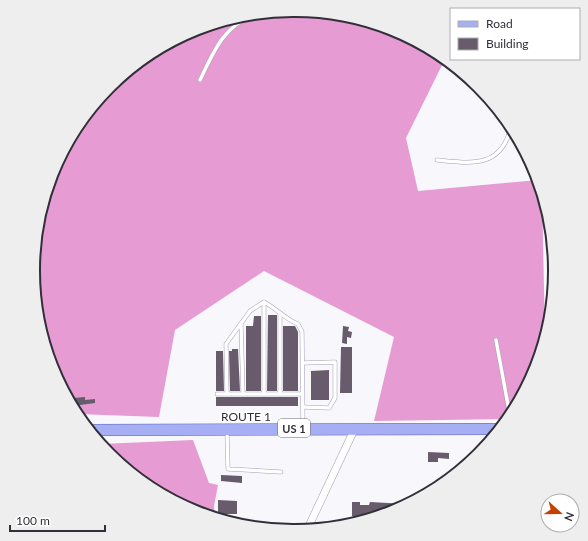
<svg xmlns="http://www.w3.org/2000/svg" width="588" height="541" viewBox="0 0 588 541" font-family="Lato,sans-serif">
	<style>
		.forest { fill: #e79bd3 }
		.building { fill: #675b6c }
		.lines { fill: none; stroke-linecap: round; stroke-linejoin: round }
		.lane-casing { stroke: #a39fb3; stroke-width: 4.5 }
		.street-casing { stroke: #a39fb3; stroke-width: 8 }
		.primary-casing { stroke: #575fae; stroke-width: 12 }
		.lane { stroke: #fff; stroke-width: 3.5 }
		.street { stroke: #fff; stroke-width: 7 }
		.primary { stroke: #a6aff4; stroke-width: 11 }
		.labels { text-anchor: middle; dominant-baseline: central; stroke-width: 4; stroke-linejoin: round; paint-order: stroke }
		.shield { fill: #fff; stroke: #6f6d74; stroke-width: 1 }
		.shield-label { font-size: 11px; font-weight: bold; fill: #312f38 }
		.street-label { font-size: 12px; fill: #312f38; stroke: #fff }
		.rim { fill: none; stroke: #312f38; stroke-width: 2 }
	</style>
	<rect width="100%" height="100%" fill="#f8f7fc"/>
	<g class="forest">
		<path d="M294,10L345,15L394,30L439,54L445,59L406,138L418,191L538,180L542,194L545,335L535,370L508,419L374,421L394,337L264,271L175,330L159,417L77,414C61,384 46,356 39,322C33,298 33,271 36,247C46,149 105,70 194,30C225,16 260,13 294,10Z"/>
		<path d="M193,440L209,483L218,485L214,506L215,518C172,504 129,479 101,444Z"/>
	</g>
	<g class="building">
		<path d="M268,315H277V391H267Z"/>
		<path d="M254,316H261V391H246V326H253Z"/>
		<path d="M283,326H295L298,332V391H283Z"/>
		<path d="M343,326L349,327L348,331L352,332L351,338L347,337V344L342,343Z"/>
		<path d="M341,347H352V393H340Z"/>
		<path d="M232,349H238L240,391H230L229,351H232Z"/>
		<path d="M216,351H223L224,391H216Z"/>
		<path d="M329,370V400H311V371Z"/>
		<path d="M85,397V400L95,399V403L73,406V398Z"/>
		<rect x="216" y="397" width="82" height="9"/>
		<path d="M428,452L449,453V459L438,458V462H428Z"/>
		<path d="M221,475L242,476V483L221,481Z"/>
		<path d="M218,500L237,501V514H218Z"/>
		<path d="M352,502H360V505H369L370,502L406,504L395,511L377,516H352Z"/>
	</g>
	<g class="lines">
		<defs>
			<g id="lane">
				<path d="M200,80C215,49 222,29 254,14"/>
				<path d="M437,160C471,163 501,169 511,127"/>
				<path d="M264,302V394"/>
				<path d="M280,313V394"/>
				<path d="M241,324L243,394"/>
				<path d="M496,340L510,416"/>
				<path d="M303,363L335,362V398L329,408L303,407"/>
				<path d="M217,394H227"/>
				<path d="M303,394H227L226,344L250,311L264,302C276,308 285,319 298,324L302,332L303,428"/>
				<path d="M227,432L228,469L281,472"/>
			</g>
			<g id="street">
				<path d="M280,530H308"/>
				<path d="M307,530L355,428"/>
			</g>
			<path id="primary" d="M89,430L499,429"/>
		</defs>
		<use href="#lane" class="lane-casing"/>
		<use href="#street" class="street-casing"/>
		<use href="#primary" class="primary-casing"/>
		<use href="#lane" class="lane"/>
		<use href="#street" class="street"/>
		<use href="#primary" class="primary"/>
	</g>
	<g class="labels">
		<rect class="shield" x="278" y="419" width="32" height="18" rx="3"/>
		<g class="shield-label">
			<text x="294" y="428">US 1</text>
		</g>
		<g class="street-label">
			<text x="246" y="416">ROUTE 1</text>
		</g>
	</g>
	<path d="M0 0H588V541H0ZM293 17H295A253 253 0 0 1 548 270V271A253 253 0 0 1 295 524H293A253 253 0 0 1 40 271V270A253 253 0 0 1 293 17Z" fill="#efeeef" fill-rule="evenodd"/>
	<path class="rim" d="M293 17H295A253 253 0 0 1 548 270V271A253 253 0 0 1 295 524H293A253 253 0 0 1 40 271V270A253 253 0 0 1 293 17Z"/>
	<rect x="450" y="8" width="130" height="52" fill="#ffffff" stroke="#adacaf"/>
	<rect x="458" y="21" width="20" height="6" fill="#a6aff4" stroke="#adacaf"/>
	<text x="486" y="28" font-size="12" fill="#312f38">Road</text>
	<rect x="458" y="38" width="20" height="12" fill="#675b6c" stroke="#adacaf"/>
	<text x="486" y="48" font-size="12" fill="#312f38">Building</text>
	<g transform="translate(560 513) rotate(111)"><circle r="19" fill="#ffffff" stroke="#adacaf"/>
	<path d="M0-3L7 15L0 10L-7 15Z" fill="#c64100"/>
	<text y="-6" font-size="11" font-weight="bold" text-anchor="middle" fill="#312f38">N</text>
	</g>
	<path d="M10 525v6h95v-6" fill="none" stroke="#312f38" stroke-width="2"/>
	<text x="16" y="525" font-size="12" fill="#312f38" stroke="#ffffff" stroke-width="3" paint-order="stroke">100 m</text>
</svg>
